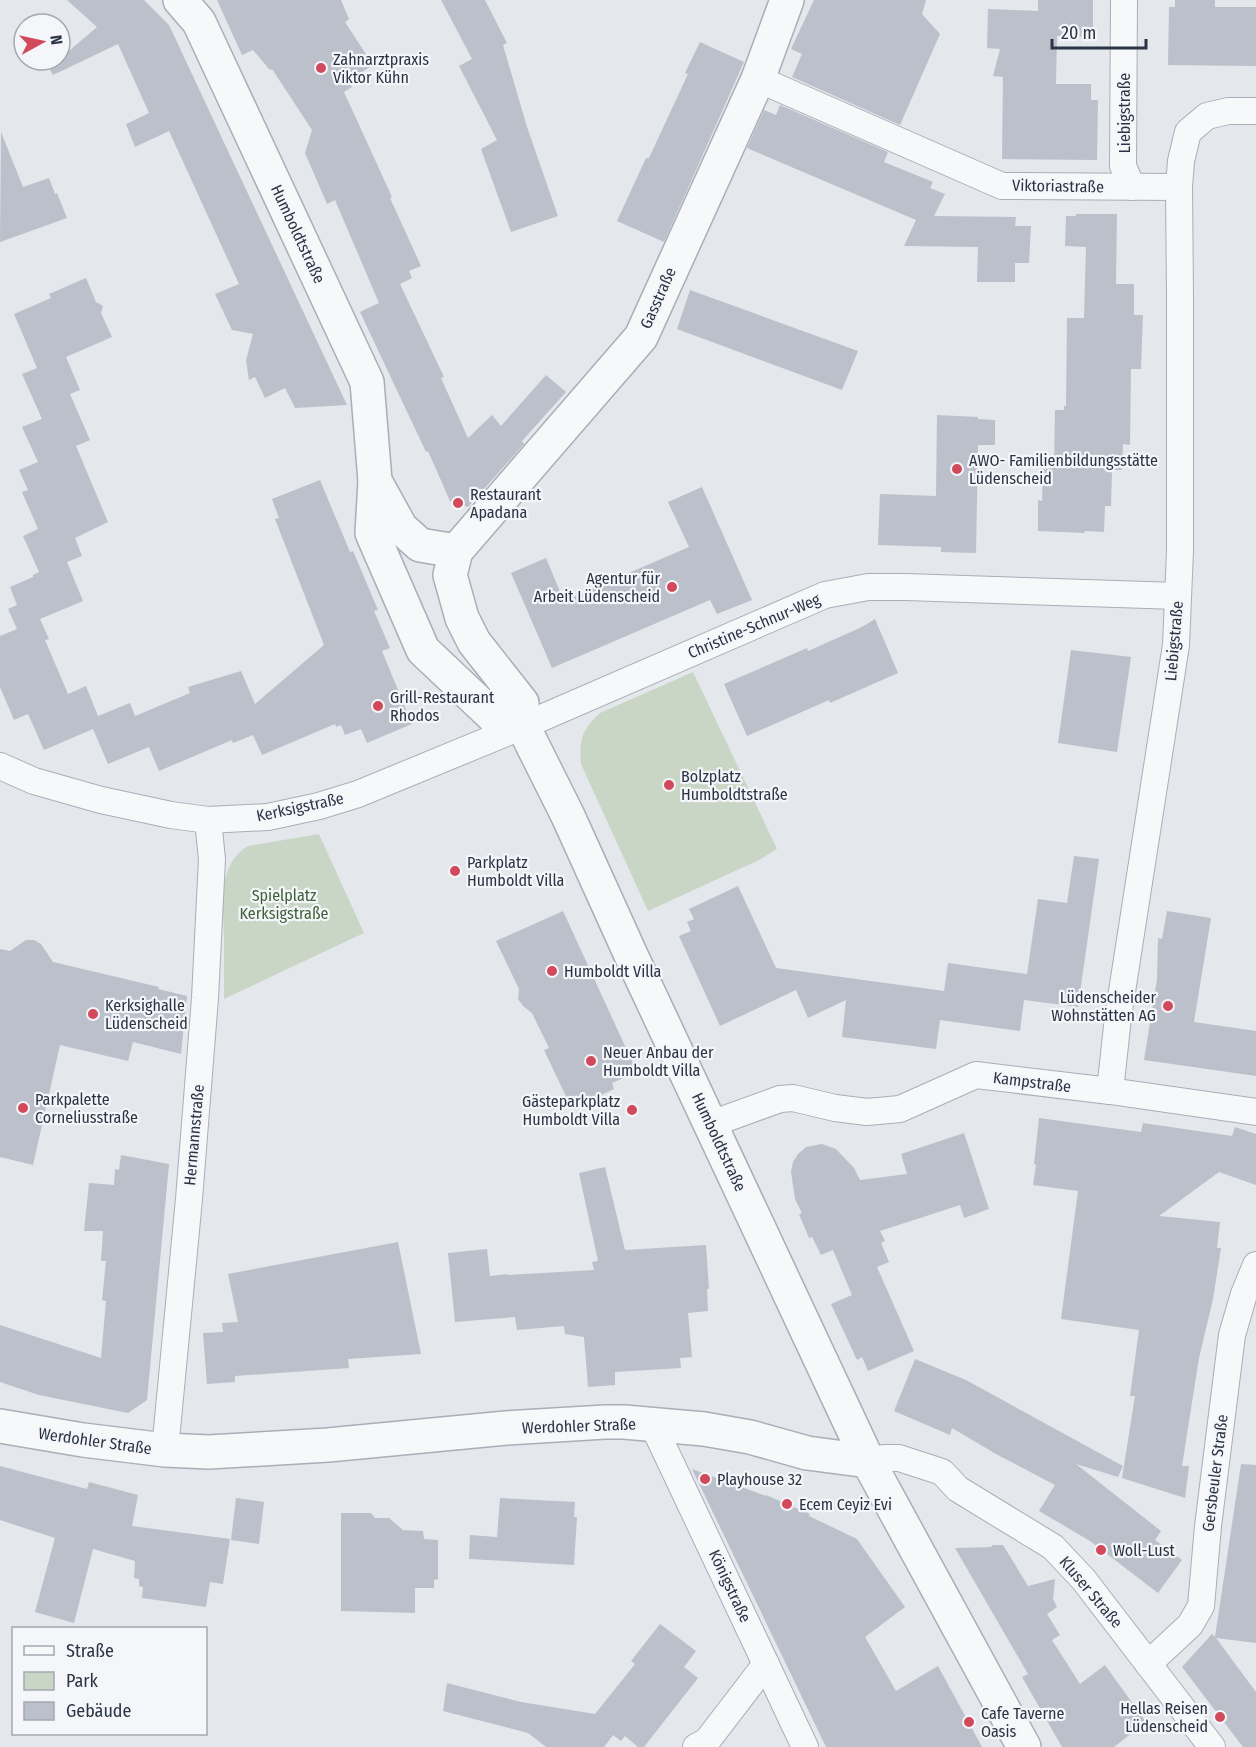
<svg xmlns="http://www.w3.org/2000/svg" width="1256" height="1747" viewBox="0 0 1256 1747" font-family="'Fira Sans Condensed',sans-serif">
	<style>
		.green { fill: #c9d6c5 }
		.building { fill: #bbc0ca }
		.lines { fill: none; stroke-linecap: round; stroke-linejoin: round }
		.minor-casing { stroke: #a9aeb7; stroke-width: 28 }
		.tertiary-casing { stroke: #a9aeb7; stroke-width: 36 }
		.minor { stroke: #f7f8fa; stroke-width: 26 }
		.tertiary { stroke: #f7f8fa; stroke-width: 33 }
		.poi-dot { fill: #d1495b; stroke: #f4f6f9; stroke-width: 2 }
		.labels { text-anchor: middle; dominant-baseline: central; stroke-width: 4.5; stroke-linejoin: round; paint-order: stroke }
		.poi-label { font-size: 16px; fill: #2b3445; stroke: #f4f6f9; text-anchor: start }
		.street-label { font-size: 16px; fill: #2b3445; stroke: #f4f6f9 }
		.park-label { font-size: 16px; fill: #3f6138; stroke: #f4f6f9 }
	</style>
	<rect width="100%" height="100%" fill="#e4e7ec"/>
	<g class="green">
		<path d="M693,672L777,849L759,860L648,911L581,764C579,739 582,730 600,713Z"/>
		<path d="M319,834L364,933L224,999C224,978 224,957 224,937C223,905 217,865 248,846Z"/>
	</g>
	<g class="building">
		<path d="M67,0H144L169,25L347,405L295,408L285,388L265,398L255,377L249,380L246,360L253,334L232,330L215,294L239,284L169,131L135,147L126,124L149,113L118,44L53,75L49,68L97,27Z"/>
		<path d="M217,0H341L349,19L345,22L373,65L348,81L352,87L344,92L392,197L390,198L421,266L409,271L412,278L400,284L444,377L441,378L468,438L492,415L501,426L546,375L566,392L522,441L524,444L468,507L450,501L428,451L426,452L360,312L379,303L335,200L327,204L305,153L312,130L272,69L270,70L253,50L242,55Z"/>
		<path d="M441,0H485L507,43L503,45L527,127L558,216L511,232L481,149L497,140L459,66L472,59Z"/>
		<path d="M814,0H926L922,14L940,34L900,125L792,77L802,54L791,49Z"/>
		<path d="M1038,0H1093V37L1057,36L1056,84H1091V100H1098L1097,160L1002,159L1003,77L993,76L1000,49L987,48L988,9L1038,11Z"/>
		<path d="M1175,0H1215V7H1256V66L1168,65L1169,7H1175Z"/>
		<path d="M700,42L744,62L664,242L617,221L646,158H649L688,74L685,73Z"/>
		<path d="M780,105L888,152L884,162L933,182L930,188L945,194L934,216L1016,217L1015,226H1031L1029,263H1015V282H977L978,247L904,246L916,220L747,148L764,110L776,115Z"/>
		<path d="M1,132L23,187L49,178L55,194L57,193L67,218L0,242Z"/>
		<path d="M1076,214H1117L1116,284H1134V315H1143L1141,369H1131L1130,445L1123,444L1122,470H1112L1111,506H1105L1104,532L1084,531L1085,533L1038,531V500L1042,501L1043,469L1054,468L1055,410H1064V406H1066L1067,318H1084L1086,247L1065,246L1066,216H1076Z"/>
		<path d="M86,278L96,302L103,306L101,313L112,337L66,357L80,390L70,394L90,440L76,446L108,522L75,538L82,556L67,562L83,601L40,619L49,639L45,640L68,694L86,686L98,716L130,703L135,716L190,693L188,687L241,671L255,704L324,645L275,519L279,518L272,499L320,480L350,552L353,551L378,610L374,611L390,648L382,651L412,724L367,743L361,729L345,735L341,725L336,727L335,724L262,755L253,735L233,743L232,740L159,771L149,747L108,764L93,729L44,750L28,714L14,720L0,687V636L17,629L8,609L17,605L10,587L33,577V575L39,572L23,536L38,529L22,492L28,490L19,470L38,462L22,427L42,419L22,374L37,368L14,314L51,298L49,294Z"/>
		<path d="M690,290L858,351L842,390L677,329Z"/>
		<path d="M937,415L978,417V419L995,420V445H978L976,553L941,552V547L878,545L880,494L936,496Z"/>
		<path d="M702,487L752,600L717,614L710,600L552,668L511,573L546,558L564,601L689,547L668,502Z"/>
		<path d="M875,619L898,673L830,703L829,700L747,736L724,684L807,648L808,651L862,627Z"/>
		<path d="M1071,650L1131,657L1117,752L1058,743Z"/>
		<path d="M1074,856L1099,859L1078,1007L1024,1000L1020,1031L940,1020L936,1049L842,1037L846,1000L808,1018L796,990L720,1026L679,936L691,931L687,922L694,919L689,909L738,886L776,968L944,991L948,963L1027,974L1038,899L1067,903Z"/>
		<path d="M563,911L637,1072L612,1083L614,1089L572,1109L544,1050L549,1048L532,1013L523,1006L518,999L519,989L496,941Z"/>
		<path d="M1167,911L1211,918L1194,1022L1256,1031V1076L1144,1060L1157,979L1158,938L1162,939Z"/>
		<path d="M26,940H34L41,944L53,962L159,987L158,989L187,996L181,1054L133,1042L128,1061L60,1045L33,1165L0,1157V949L10,951Z"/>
		<path d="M1039,1118L1141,1132L1143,1123L1232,1136L1235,1127L1256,1134V1185L1219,1172L1159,1216L1220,1222L1217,1248H1221L1213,1299L1199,1358L1182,1466H1189L1185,1498L1122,1478L1135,1396H1130L1139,1330L1061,1319L1078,1191L1033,1185L1036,1165L1034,1164Z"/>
		<path d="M964,1133L989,1209L964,1218L960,1205L880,1231L885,1241L881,1243L889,1262L877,1267L914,1351L868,1371L862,1357L857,1360L831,1304L852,1295L833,1250L821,1255L812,1237L809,1238L799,1214L802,1213L795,1199L791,1172L793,1162L798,1154L806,1147L822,1144L836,1149L854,1168L860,1180L907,1174L901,1154Z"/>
		<path d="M121,1155L169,1164L147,1400L128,1413L39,1395L0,1382V1325L101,1358L106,1301L102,1300L106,1261H101L103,1231H84L89,1183L114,1185L115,1169L119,1170Z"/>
		<path d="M605,1167L625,1250L706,1245L709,1289H707L708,1311L688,1313L692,1357L680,1358L681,1368L615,1372V1385L588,1387L584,1337L565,1334L564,1326L517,1330L515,1317L455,1322L448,1253L487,1249L490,1276L507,1274L508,1275L594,1270L592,1262L598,1261L579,1173Z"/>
		<path d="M398,1242L421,1354L348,1359L349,1368L235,1376V1382L207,1384L203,1333L223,1332L222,1323L238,1322L228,1274Z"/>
		<path d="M915,1359L966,1380L1123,1466L1118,1477L1076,1464L1161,1531L1155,1540L1182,1560L1158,1593L1090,1541L1039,1511L1055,1485L996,1454L952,1428L950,1435L894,1411Z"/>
		<path d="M1241,1464L1256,1465V1643L1216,1638L1256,1692V1747H1243L1182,1667L1212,1634L1215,1637Z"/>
		<path d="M0,1466L87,1489L89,1482L138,1495L132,1526L230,1539L223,1584L210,1582L206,1607L142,1598L143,1587L139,1586V1579L134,1578L135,1561L93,1549L74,1623L35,1612L55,1538L0,1520Z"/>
		<path d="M692,1469L766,1496V1495L810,1514L809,1516L857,1539L905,1607L865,1637L896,1691L938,1666L982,1747H826Z"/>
		<path d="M236,1498L264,1502L259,1544L231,1540Z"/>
		<path d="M500,1498L575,1502L574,1517H577L574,1565L469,1559L470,1535L497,1537Z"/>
		<path d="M341,1513H371L375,1518H389L403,1530L423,1531L424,1539L438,1540V1579L434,1580V1588H415V1613L341,1611Z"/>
		<path d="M993,1545H1003L1028,1586L1055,1579L1053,1599L1057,1607L1047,1614L1060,1635L1052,1640L1080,1684L1105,1665L1146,1722L1114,1747H1062L1022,1677L1028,1674L955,1548L991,1547Z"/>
		<path d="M660,1624L696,1651L684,1667L698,1678L644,1747H638L625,1736L621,1741L613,1735L604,1747H546L528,1733L443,1711L447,1683L521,1702L595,1714L635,1664L631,1661Z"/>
	</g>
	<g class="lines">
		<defs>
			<g id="minor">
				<path d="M1124,0L1123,166L1132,187"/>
				<path d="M758,79L1002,186L1179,187"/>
				<path d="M0,766L34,781L101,800L171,815L208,820L268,817L319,806L358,794L523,726L825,595L868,587H905L1178,596"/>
				<path d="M1110,1091L1118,1017L1176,645L1180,551V298L1179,187L1181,161L1188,132L1207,116L1228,111H1256"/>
				<path d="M711,1124L780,1099L793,1098L835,1108L867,1112L900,1109L976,1075L1110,1091L1256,1112"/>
				<path d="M653,1425L805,1747"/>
				<path d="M165,1450L189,1199L205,998L212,859L208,820"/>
				<path d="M868,1461L884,1458H899L942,1472L958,1489L1053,1547L1084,1580L1212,1747"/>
				<path d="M1148,1664L1190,1625L1201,1606L1208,1526L1232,1335L1244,1294L1256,1265"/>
				<path d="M696,1747L707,1741L766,1664"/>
			</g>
			<g id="tertiary">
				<path d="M180,0L199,22L367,382L375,481L372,533L423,650L494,717L523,726"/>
				<path d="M787,0L758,79L641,337L456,551L450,575L462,618L474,642L522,703L523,726L568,816L630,953L868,1461L1024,1747"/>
				<path d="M375,481L401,528L420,545L456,551"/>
				<path d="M0,1426L83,1440L165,1450L209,1452L328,1445L506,1428L605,1422H624L704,1429L750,1437L807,1453L868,1461"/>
			</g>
		</defs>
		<use href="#minor" class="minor-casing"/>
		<use href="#tertiary" class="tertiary-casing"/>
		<use href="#minor" class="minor"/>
		<use href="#tertiary" class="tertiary"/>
	</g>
	<g class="poi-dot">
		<circle cx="321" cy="68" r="6"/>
		<circle cx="957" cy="469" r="6"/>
		<circle cx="458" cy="503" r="6"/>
		<circle cx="672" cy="587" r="6"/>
		<circle cx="378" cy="706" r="6"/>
		<circle cx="669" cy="785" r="6"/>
		<circle cx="455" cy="871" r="6"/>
		<circle cx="552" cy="971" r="6"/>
		<circle cx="1168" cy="1006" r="6"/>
		<circle cx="93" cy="1014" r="6"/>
		<circle cx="591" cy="1061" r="6"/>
		<circle cx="23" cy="1108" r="6"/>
		<circle cx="632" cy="1110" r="6"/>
		<circle cx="705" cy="1479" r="6"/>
		<circle cx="787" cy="1504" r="6"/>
		<circle cx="1101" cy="1550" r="6"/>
		<circle cx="1220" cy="1717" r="6"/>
		<circle cx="969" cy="1722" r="6"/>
	</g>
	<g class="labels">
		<g class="poi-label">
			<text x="333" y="59">Zahnarztpraxis<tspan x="333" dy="18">Viktor Kühn</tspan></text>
			<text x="969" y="460">AWO- Familienbildungsstätte<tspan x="969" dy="18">Lüdenscheid</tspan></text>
			<text x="470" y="494">Restaurant<tspan x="470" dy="18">Apadana</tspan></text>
			<text x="660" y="578" text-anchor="end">Agentur für<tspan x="660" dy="18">Arbeit Lüdenscheid</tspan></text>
			<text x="390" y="697">Grill-Restaurant<tspan x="390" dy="18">Rhodos</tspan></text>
			<text x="681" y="776">Bolzplatz<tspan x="681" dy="18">Humboldtstraße</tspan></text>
			<text x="467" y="862">Parkplatz<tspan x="467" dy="18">Humboldt Villa</tspan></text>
			<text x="564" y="971">Humboldt Villa</text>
			<text x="1156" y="997" text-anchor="end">Lüdenscheider<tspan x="1156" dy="18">Wohnstätten AG</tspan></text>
			<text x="105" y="1005">Kerksighalle<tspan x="105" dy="18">Lüdenscheid</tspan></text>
			<text x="603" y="1052">Neuer Anbau der<tspan x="603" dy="18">Humboldt Villa</tspan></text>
			<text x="35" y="1099">Parkpalette<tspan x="35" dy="18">Corneliusstraße</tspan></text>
			<text x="620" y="1101" text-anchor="end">Gästeparkplatz<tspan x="620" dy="18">Humboldt Villa</tspan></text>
			<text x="717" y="1479">Playhouse 32</text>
			<text x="799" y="1504">Ecem Ceyiz Evi</text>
			<text x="1113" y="1550">Woll-Lust</text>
			<text x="1208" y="1708" text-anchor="end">Hellas Reisen<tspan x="1208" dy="18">Lüdenscheid</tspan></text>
			<text x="981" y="1713">Cafe Taverne<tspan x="981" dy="18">Oasis</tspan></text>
		</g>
		<g class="street-label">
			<text transform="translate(1124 113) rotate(-90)">Liebigstraße</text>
			<text transform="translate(1058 186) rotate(1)">Viktoriastraße</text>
			<text transform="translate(298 234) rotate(65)">Humboldtstraße</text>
			<text transform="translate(658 298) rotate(-66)">Gasstraße</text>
			<text transform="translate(754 626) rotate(-23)">Christine-Schnur-Weg</text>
			<text transform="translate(1174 641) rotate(-85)">Liebigstraße</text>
			<text transform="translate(300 807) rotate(-12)">Kerksigstraße</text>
			<text transform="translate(1032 1082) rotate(7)">Kampstraße</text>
			<text transform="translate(194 1135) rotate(-85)">Hermannstraße</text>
			<text transform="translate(719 1142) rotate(65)">Humboldtstraße</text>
			<text transform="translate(579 1426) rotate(-2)">Werdohler Straße</text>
			<text transform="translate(95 1441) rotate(8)">Werdohler Straße</text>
			<text transform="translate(1215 1473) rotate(-83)">Gersbeuler Straße</text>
			<text transform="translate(730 1586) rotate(65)">Königstraße</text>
			<text transform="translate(1091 1592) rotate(50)">Kluser Straße</text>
		</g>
		<g class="park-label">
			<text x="284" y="895">Spielplatz<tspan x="284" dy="18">Kerksigstraße</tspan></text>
		</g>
	</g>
	<rect x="12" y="1627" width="195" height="108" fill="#f4f6f9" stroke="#a4a8b1" stroke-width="1.5"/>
	<rect x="24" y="1646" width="30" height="9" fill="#f7f8fa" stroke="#a4a8b1" stroke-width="1.5"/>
	<text x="66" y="1657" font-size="18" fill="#2b3445">Straße</text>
	<rect x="24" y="1672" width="30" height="18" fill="#c9d6c5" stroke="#a4a8b1" stroke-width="1.5"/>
	<text x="66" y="1687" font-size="18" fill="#2b3445">Park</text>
	<rect x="24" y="1702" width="30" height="18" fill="#bbc0ca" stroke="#a4a8b1" stroke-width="1.5"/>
	<text x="66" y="1717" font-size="18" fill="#2b3445">Gebäude</text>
	<g transform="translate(42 42) rotate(82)"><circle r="28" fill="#f4f6f9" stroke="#a4a8b1" stroke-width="1.5"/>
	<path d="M0-4.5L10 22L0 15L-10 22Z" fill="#d1495b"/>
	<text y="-9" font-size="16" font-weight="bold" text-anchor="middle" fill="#2b3445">N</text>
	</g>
	<path d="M1052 39v9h94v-9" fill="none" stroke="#2b3445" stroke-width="3"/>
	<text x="1061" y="39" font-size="18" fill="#2b3445" stroke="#f4f6f9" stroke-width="4.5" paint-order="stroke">20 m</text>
</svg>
